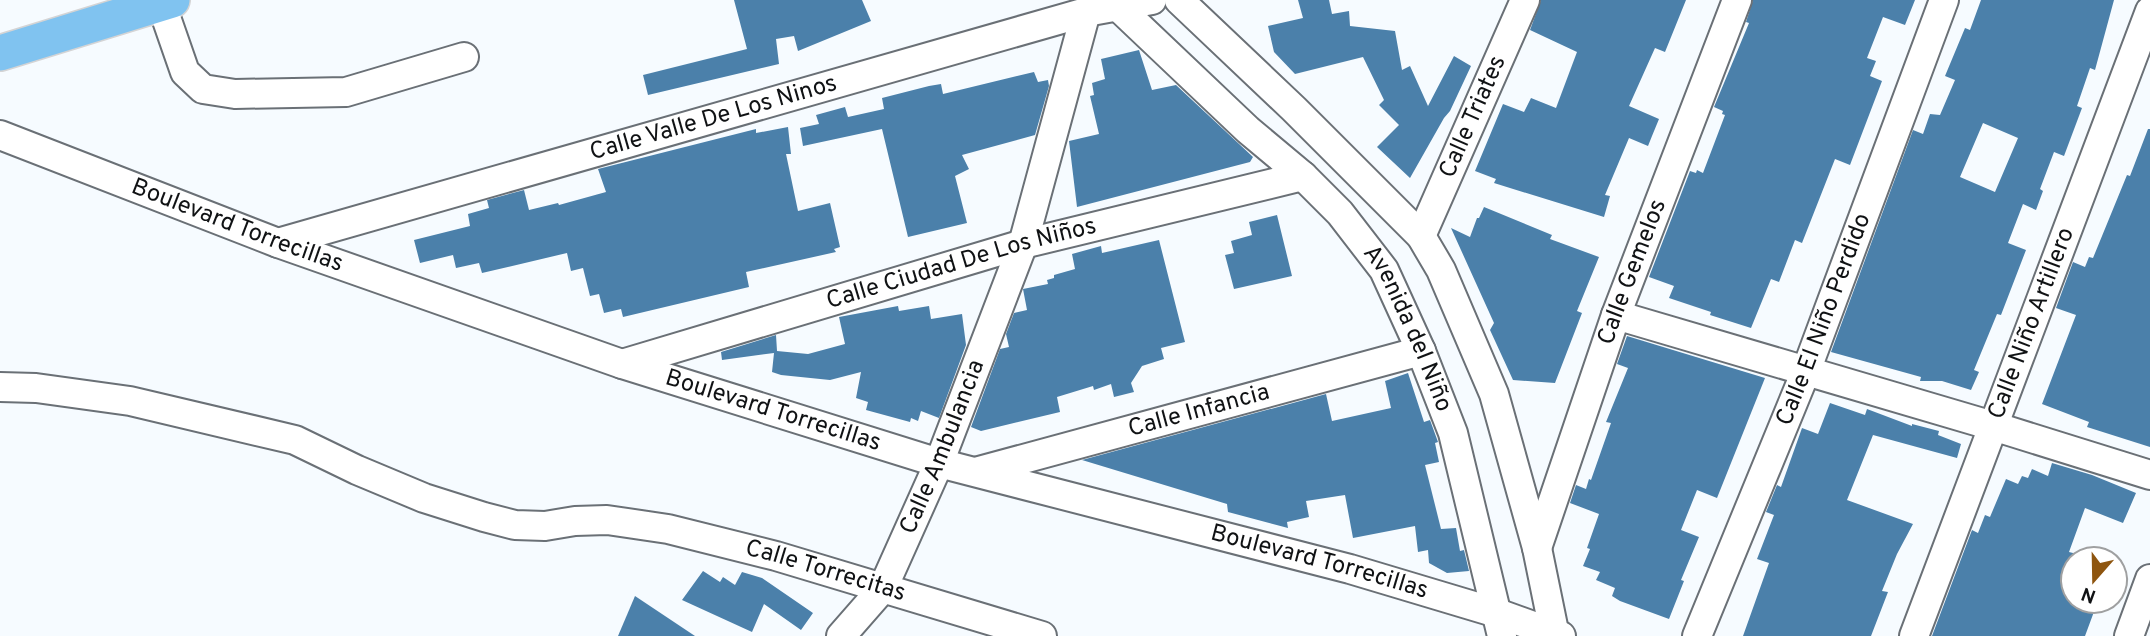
<svg xmlns="http://www.w3.org/2000/svg" width="2150" height="636" viewBox="0 0 2150 636" font-family="Overpass,sans-serif">
	<style>
		.building { fill: #4b80aa; fill-rule: evenodd }
		.lines { fill: none; stroke-linecap: round; stroke-linejoin: round }
		.minor-casing { stroke: #6a7076; stroke-width: 32 }
		.major-casing { stroke: #d4d4d5; stroke-width: 38 }
		.minor { stroke: #fff; stroke-width: 28 }
		.major { stroke: #80c3f0; stroke-width: 35 }
		.labels { text-anchor: middle; dominant-baseline: central; stroke-width: 5; stroke-linejoin: round; paint-order: stroke }
		.street-label { font-size: 24px; fill: #101214; stroke: #fff }
	</style>
	<rect width="100%" height="100%" fill="#f6fbff"/>
	<g class="building">
		<path d="M734,0H862L871,21L798,51L794,36L776,39L779,64L648,95L643,75L747,49Z"/>
		<path d="M1298,0H1329L1332,14L1349,11L1350,26L1395,31L1402,70L1410,66L1428,106L1454,56L1471,66L1450,111L1444,118L1410,178L1377,147L1399,125L1379,105L1384,100L1363,57L1295,74L1274,52L1268,26L1303,18Z"/>
		<path d="M1541,0H1686L1665,52L1655,48L1629,106L1659,119L1652,136L1648,146L1629,138L1605,195L1610,196L1604,217L1494,183L1496,179L1475,171L1503,104L1524,112L1531,98L1556,108L1577,52L1530,30Z"/>
		<path d="M1753,0H1915L1905,25L1883,17L1867,58L1876,61L1870,76L1882,81L1850,165L1835,159L1802,243L1795,240L1779,282L1771,279L1751,328L1710,315L1711,312L1669,298L1674,286L1649,277L1690,171L1696,173L1697,170L1703,173L1725,115L1722,114L1723,111L1714,107L1749,23L1746,22Z"/>
		<path d="M1981,0H2114L2095,70L2090,68L2077,106L2082,108L2064,156L2054,152L2040,189L2043,191L2036,210L2023,204L2008,243L2026,250L2001,315L1997,314L1974,370L1979,372L1971,390L1942,381H1920L1921,377L1831,352L1913,130L1923,134L1930,114L1940,115L1955,80L1945,76L1965,28L1970,30ZM1983,123L2018,138L1995,192L1960,177Z"/>
		<path d="M1139,50L1152,90L1176,85L1253,157L1250,162L1077,207L1069,141L1099,134L1090,96L1094,95L1092,83L1105,79L1101,59Z"/>
		<path d="M1034,72L1038,82L1048,80L1049,86L1035,135L962,155L969,169L955,176L967,223L908,237L882,129L803,146L800,128L819,124L816,115L845,107L848,117L884,109L882,98L929,86L941,84L943,94Z"/>
		<path d="M788,127L791,154H786L798,211L830,203L840,247L834,249L836,252L746,272L749,287L623,317L621,309L604,313L599,294L590,296L583,268L571,271L567,253L482,273L479,263L456,268L453,255L420,263L414,240L470,226L468,214L489,208L487,200L524,190L529,210L558,203L559,205L606,192L598,169L756,129V133Z"/>
		<path d="M2148,129H2150V447L2087,427L2089,422L2042,404L2076,315L2056,308L2073,262L2085,267L2089,257L2093,258L2127,175L2130,176Z"/>
		<path d="M1484,207L1552,235L1550,239L1599,257L1577,311L1582,313L1555,383L1513,380L1490,330L1494,323L1451,228L1470,237L1477,218H1479Z"/>
		<path d="M1277,215L1292,276L1234,289L1225,255L1234,253L1231,241L1252,235L1249,222Z"/>
		<path d="M1159,240L1185,342L1161,348L1164,359L1142,366L1131,383L1134,392L1114,397L1111,384L1094,390L1093,386L1057,397L1060,412L981,431L971,427L1000,349L1009,347L1006,334L1014,313L1027,310L1023,289L1048,284L1047,280L1054,278V275L1075,269L1072,254L1101,246L1102,253Z"/>
		<path d="M898,306L899,311L929,306L931,319L962,314L966,345L939,418L921,411L918,421L911,418L910,422L866,410L868,402L856,398L861,372L830,380L781,375L772,372L774,353L722,360L721,352L776,335L777,351L808,354L845,344L839,317Z"/>
		<path d="M1627,336L1765,378L1717,498L1697,490L1681,530L1699,537L1681,580L1684,581L1669,619L1620,601L1612,596L1615,588L1596,580L1600,572L1583,566L1590,549L1587,548L1599,514L1570,503L1576,485L1586,489L1589,479L1591,480L1611,423L1606,422L1628,368L1617,364Z"/>
		<path d="M1408,373L1424,422L1430,420L1438,442L1435,443L1439,462L1425,465L1441,529L1456,528L1460,551L1464,550L1469,571L1447,573L1429,563L1428,550L1418,552L1415,526L1353,538L1345,495L1306,501L1309,517L1287,522L1288,528L1228,512L1227,504L1082,460L1326,394L1332,421L1391,408L1385,381Z"/>
		<path d="M1830,403L1865,415L1867,409L1912,426V424L1939,431L1938,435L1961,444L1957,458L1873,435L1847,500L1913,524L1897,554L1882,591L1888,592L1871,636H1743L1769,563L1757,559L1774,515L1766,512L1777,485L1781,487L1802,428L1818,434Z"/>
		<path d="M2052,463L2092,475L2136,493L2123,523L2085,508L2069,552L2073,553V587L2068,601H2092L2090,606L2095,609L2085,636H1932L1972,530L1978,533L1985,515L1990,517L2006,479L2018,484L2022,476L2028,478L2032,469L2048,476Z"/>
		<path d="M703,571L720,582L723,577L735,585L742,572L762,578L813,613L801,630L764,604L752,632L682,600Z"/>
		<path d="M635,596L695,636H618Z"/>
	</g>
	<g class="lines">
		<defs>
			<g id="minor">
				<path id="s1" d="M1111,0L1248,130L1303,176L1340,213L1384,270L1421,351L1453,433L1502,636"/>
				<path d="M1179,0L1294,109L1421,236L1441,270L1494,394L1537,548L1555,636"/>
				<path d="M161,3L185,72L203,89L235,94L346,92L464,57"/>
				<path id="s2" d="M0,135L278,243L622,364L939,463L1350,569L1497,613L1561,636"/>
				<path id="s3" d="M1421,236L1525,0"/>
				<path id="s4" d="M278,243L1086,12L1152,0"/>
				<path d="M1616,315L1993,426L2150,475"/>
				<path id="s5" d="M622,364L1023,244L1303,176"/>
				<path id="s6" d="M0,387L36,388L130,401L295,440L357,470L424,498L484,517L515,525L545,526L575,521L607,520L668,529L776,556L1042,636"/>
				<path id="s7" d="M979,471L1421,351"/>
				<path id="s8" d="M1537,548L1616,315L1737,0"/>
				<path id="s9" d="M841,636L883,588L939,463L1023,244L1086,12"/>
				<path id="s10" d="M1697,636L1806,371L1944,0"/>
				<path id="s11" d="M1914,636L2150,11"/>
				<path d="M2129,636L2150,579"/>
			</g>
			<path id="major" d="M0,53L172,0"/>
		</defs>
		<use href="#minor" class="minor-casing"/>
		<use href="#major" class="major-casing"/>
		<use href="#minor" class="minor"/>
		<use href="#major" class="major"/>
	</g>
	<g class="labels">
		<g class="street-label">
			<text stroke="none"><textPath href="#s4" startOffset="453">Calle Valle De Los Ninos</textPath></text>
			<text stroke="none"><textPath href="#s3" startOffset="130">Calle Triates</textPath></text>
			<text stroke="none"><textPath href="#s2" startOffset="254">Boulevard Torrecillas</textPath></text>
			<text stroke="none"><textPath href="#s5" startOffset="354">Calle Ciudad De Los Niños</textPath></text>
			<text stroke="none"><textPath href="#s8" startOffset="292">Calle Gemelos</textPath></text>
			<text stroke="none"><textPath href="#s10" startOffset="341">Calle El Niño Perdido</textPath></text>
			<text stroke="none"><textPath href="#s11" startOffset="334">Calle Niño Artillero</textPath></text>
			<text stroke="none"><textPath href="#s1" startOffset="448">Avenida del Niño</textPath></text>
			<text stroke="none"><textPath href="#s2" startOffset="821">Boulevard Torrecillas</textPath></text>
			<text stroke="none"><textPath href="#s7" startOffset="228">Calle Infancia</textPath></text>
			<text stroke="none"><textPath href="#s9" startOffset="217">Calle Ambulancia</textPath></text>
			<text stroke="none"><textPath href="#s2" startOffset="1388">Boulevard Torrecillas</textPath></text>
			<text stroke="none"><textPath href="#s6" startOffset="854">Calle Torrecitas</textPath></text>
		</g>
	</g>
	<g transform="translate(2094 580) rotate(200)"><circle r="33" fill="#ffffff" stroke="#9fa0a1" stroke-width="2"/>
	<path d="M0-5L12 26L0 18L-12 26Z" fill="#8e550f"/>
	<text y="-10" font-size="19" font-weight="bold" text-anchor="middle" fill="#101214">N</text>
	</g>
</svg>
